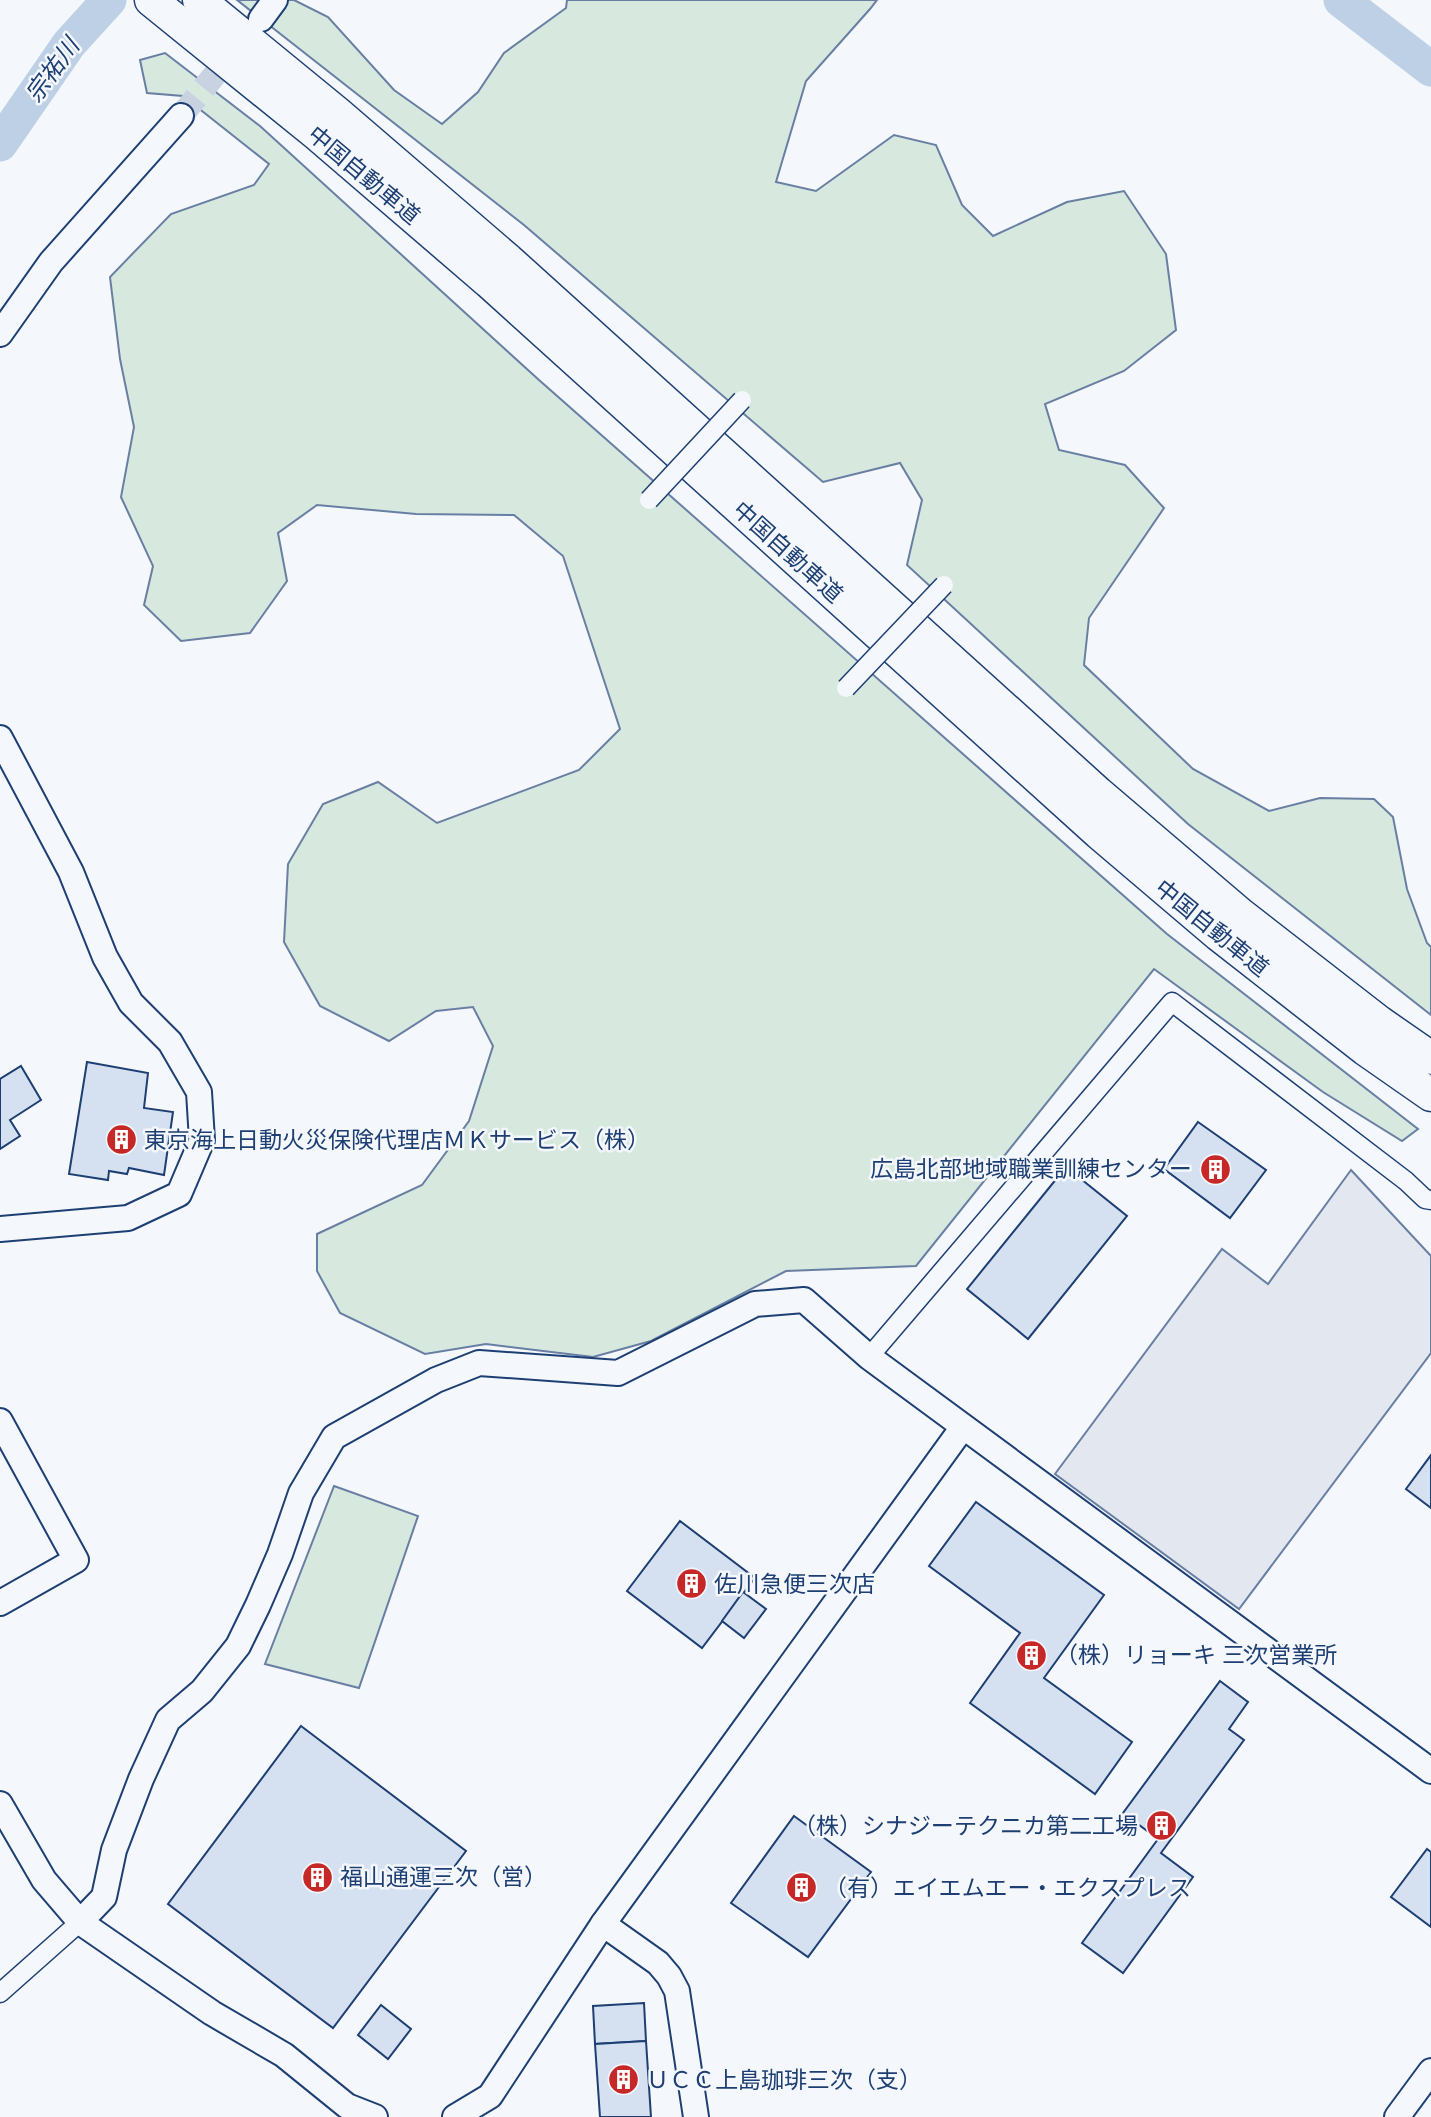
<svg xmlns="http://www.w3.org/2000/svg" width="1431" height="2117" viewBox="0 0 1431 2117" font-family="Poppins,'Noto Sans JP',sans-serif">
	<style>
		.green { fill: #d7e8df; stroke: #687fa3; stroke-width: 2 }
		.parking { fill: #e3e8f0; stroke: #687fa3; stroke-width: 2 }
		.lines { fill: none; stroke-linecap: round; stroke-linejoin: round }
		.river { stroke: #bed0e5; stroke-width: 35 }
		.building { fill: #d5e0f0; stroke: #1d3f73; stroke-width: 2 }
		.secondary-tunnel { stroke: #c9d2e0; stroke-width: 24; stroke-dasharray: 24 12; stroke-linecap: butt }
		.street-casing { stroke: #1d3f73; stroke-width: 21 }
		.secondary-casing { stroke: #1d3f73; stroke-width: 28 }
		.highway-casing { stroke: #1d3f73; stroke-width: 35 }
		.street { stroke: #f4f7fb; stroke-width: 18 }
		.secondary { stroke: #f4f7fb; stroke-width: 24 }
		.highway { stroke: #f4f7fb; stroke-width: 32 }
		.street-bridge-casing { stroke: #1d3f73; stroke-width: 21; stroke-linecap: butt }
		.street-bridge { stroke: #f4f7fb; stroke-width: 18 }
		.labels { text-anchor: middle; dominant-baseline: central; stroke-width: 5; stroke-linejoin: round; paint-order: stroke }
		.street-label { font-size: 23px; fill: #1d3f73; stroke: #f4f7fb }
		.poi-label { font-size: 23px; fill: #1d3f73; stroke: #f4f7fb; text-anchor: start }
		.water-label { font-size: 24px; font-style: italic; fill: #1d3f73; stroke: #f4f7fb }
	</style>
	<rect width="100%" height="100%" fill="#f4f7fb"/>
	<g class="green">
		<path d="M237,0H294L328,17L394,90L442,124L478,92L504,53L566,8L567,0H877L870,9L806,81L776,182L816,191L894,135L936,145L962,205L993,236L1067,202L1124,191L1166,254L1176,330L1124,371L1045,404L1059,450L1125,465L1164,508L1089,618L1084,665L1193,769L1269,811L1320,798L1374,799L1393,817L1407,889L1427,943L1431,947V1015L1188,824L907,565L922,500L900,463L823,482L524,225Z"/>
		<path d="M165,53L260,126L539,380L1167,934L1418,1129L1402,1141L1323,1092L1154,969L916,1266L786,1271L651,1341L593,1357L486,1344L425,1354L340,1313L317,1271V1234L422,1185L469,1121L493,1046L473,1007L436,1011L389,1041L320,1006L284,942L288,864L323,804L378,782L437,823L579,770L620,729L563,556L514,515L416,514L317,505L278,533L287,581L250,633L181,641L144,605L153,566L121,497L134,427L120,359L110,277L171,214L254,185L269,164L183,96L147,93L140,60Z"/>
		<path d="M334,1486L418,1516L359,1688L265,1664Z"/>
	</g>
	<path class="parking" d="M1351,1170L1431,1256V1353L1239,1609L1055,1474L1222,1249L1268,1284Z"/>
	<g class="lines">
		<g class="river">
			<path d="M1341,0L1431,69"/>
			<path d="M0,144L69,44L109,0"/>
		</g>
	</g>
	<g class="building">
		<path d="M87,1062L148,1073L144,1108L173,1112L164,1175L129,1168L127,1174L109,1171L108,1180L69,1174Z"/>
		<path d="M21,1066L41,1100L10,1120L20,1136L0,1149V1079Z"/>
		<path d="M1198,1122L1266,1170L1230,1218L1164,1169Z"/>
		<path d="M1066,1167L1127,1216L1028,1339L967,1289Z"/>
		<path d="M1431,1455V1508L1406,1489Z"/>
		<path d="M976,1502L1104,1595L1044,1678L1132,1742L1095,1794L970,1703L1020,1633L929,1566Z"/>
		<path d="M680,1521L755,1578L702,1648L627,1591Z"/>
		<path d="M743,1592L766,1609L744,1638L722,1621Z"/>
		<path d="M1220,1681L1248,1702L1229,1729L1244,1740L1161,1853L1193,1877L1123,1973L1082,1943L1158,1839L1123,1813Z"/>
		<path d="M301,1726L466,1851L333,2028L168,1904Z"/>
		<path d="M794,1816L871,1872L808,1957L731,1903Z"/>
		<path d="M1427,1849L1431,1852V1927L1391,1897Z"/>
		<path d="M644,2003L646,2041L595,2044L593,2006Z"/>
		<path d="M381,2005L411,2029L388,2059L358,2035Z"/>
		<path d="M646,2041L651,2117H600L595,2044Z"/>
	</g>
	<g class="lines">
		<path class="secondary-tunnel" d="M181,116L236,49"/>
		<defs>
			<g id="street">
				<path d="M869,1357L1172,1002L1406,1181L1425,1199L1431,1200"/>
				<path d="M0,1993L80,1922"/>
			</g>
			<g id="secondary">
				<path d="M261,19L275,0"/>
				<path d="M0,334L51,262L181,116"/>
				<path d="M0,738L71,872L105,957L131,1003L170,1042L199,1092L202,1140L179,1194L128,1218L0,1229"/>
				<path d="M0,1421L76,1560L0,1603"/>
				<path d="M0,1804L44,1880L80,1922L212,2013L284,2055L347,2106L375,2117"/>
				<path d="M80,1922L104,1897L114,1850L141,1779L168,1720L202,1691L238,1646L258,1605L280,1554L301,1493L334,1437L436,1380L479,1363L618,1373L755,1304L804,1300L869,1357L1431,1771"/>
				<path d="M603,1924L658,1963L669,1976L677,1991L696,2117"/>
				<path d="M455,2117L490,2096L603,1924L963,1427"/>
				<path d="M1397,2117L1431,2071"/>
			</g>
			<g id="highway">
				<path d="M151,0L318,135L489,282L1099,833L1219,935L1365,1049L1431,1095"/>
				<path d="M199,0L337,113L508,260L1098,793L1240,914L1379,1022L1431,1058"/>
			</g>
		</defs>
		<use href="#street" class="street-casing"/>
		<use href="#secondary" class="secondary-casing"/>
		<use href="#highway" class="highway-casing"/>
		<use href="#street" class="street"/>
		<use href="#secondary" class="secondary"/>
		<use href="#highway" class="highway"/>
		<defs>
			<g id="street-bridge">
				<path d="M649,500L742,400"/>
				<path d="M846,688L944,585"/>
			</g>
		</defs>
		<use href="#street-bridge" class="street-bridge-casing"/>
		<use href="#street-bridge" class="street-bridge"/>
	</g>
	<defs>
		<symbol id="building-disc" viewBox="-11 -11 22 22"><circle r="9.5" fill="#c62828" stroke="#f4f7fb"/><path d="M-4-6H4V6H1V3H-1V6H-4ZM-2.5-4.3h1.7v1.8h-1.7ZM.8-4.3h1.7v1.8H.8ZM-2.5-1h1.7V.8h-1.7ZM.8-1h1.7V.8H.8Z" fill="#fff"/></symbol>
	</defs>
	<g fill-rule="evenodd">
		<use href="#building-disc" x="104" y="1122" width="35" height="35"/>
		<use href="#building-disc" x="1198" y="1152" width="35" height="35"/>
		<use href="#building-disc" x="674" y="1566" width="35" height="35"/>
		<use href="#building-disc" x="1014" y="1638" width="35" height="35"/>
		<use href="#building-disc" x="1144" y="1808" width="35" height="35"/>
		<use href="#building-disc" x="300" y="1860" width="35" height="35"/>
		<use href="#building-disc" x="784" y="1870" width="35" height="35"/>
		<use href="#building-disc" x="606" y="2062" width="35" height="35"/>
	</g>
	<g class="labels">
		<g class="street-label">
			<text transform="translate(364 175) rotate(40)">中国自動車道</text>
			<text transform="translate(788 552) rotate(42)">中国自動車道</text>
			<text transform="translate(1212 928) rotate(39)">中国自動車道</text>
		</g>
		<g class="poi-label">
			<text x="144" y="1140">東京海上日動火災保険代理店ＭＫサービス（株）</text>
			<text x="1192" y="1169" text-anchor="end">広島北部地域職業訓練センター</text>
			<text x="714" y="1584">佐川急便三次店</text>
			<text x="1055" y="1655">（株）リョーキ 三次営業所</text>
			<text x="1138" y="1826" text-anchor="end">（株）シナジーテクニカ第二工場</text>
			<text x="340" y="1877">福山通運三次（営）</text>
			<text x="824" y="1888">（有）エイエムエー・エクスプレス</text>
			<text x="646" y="2080">ＵＣＣ上島珈琲三次（支）</text>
		</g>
		<g class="water-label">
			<text transform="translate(52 70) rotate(-54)">宗祐川</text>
		</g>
	</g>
</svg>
